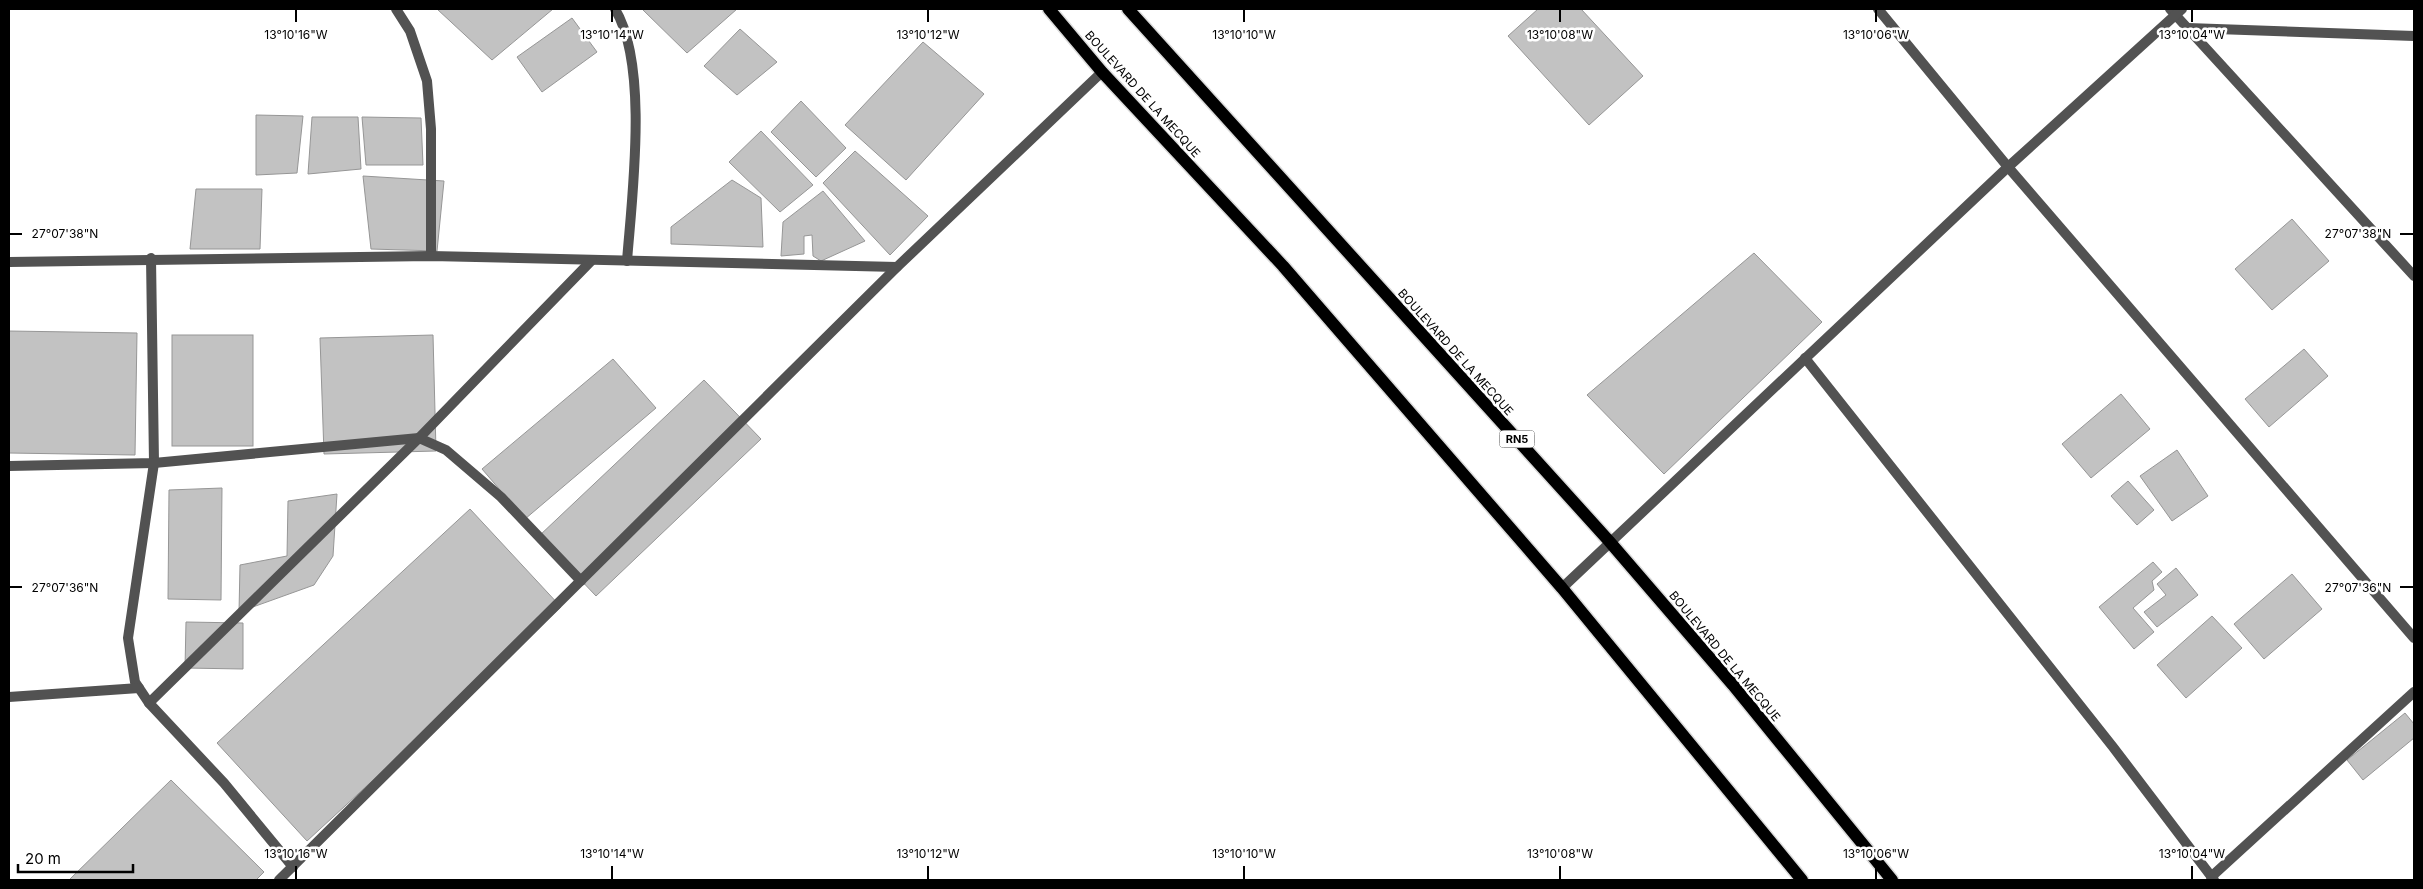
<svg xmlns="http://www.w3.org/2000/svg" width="2423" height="889" viewBox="0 0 2423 889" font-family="Inter,sans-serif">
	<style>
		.building { fill: #c2c2c2; stroke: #969696 }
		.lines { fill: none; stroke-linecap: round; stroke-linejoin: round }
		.primary-casing { stroke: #dbdbdb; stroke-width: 15 }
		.street { stroke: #525252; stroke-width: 10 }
		.primary { stroke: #000; stroke-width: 12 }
		.ticks { fill: none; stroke: #000; stroke-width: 2 }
		.labels { text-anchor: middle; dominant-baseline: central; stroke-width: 5; stroke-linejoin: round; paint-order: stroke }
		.shield { fill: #fff; stroke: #4c4c4c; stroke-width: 1 }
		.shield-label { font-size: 11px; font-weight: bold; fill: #000 }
		.street-label { font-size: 12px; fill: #000; stroke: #fff }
		.ticks-label { font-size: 12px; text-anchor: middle; fill: #000; stroke: #fff; stroke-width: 5; stroke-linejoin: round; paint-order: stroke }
	</style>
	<rect width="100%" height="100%" fill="#fff"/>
	<g class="building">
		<path d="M437,9H553L492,60Z"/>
		<path d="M642,9H737L687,53Z"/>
		<path d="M1538,9H1581L1643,76L1589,125L1508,36Z"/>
		<path d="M572,18L597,52L542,92L517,57Z"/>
		<path d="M740,29L777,62L737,95L704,66Z"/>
		<path d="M923,42L984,94L906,180L845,125Z"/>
		<path d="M801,101L846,148L816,177L771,132Z"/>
		<path d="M256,115L303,116L297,173L256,175Z"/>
		<path d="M312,117H358L361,169L308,174Z"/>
		<path d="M362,117L421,118L423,165H366Z"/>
		<path d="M761,131L813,185L780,212L729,162Z"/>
		<path d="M855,151L928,216L890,255L823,183Z"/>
		<path d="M363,176L444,181L437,251L371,249Z"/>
		<path d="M732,180L761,198L763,247L671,244V227Z"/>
		<path d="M196,189H262L260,249H190Z"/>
		<path d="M823,191L865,241L821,261L813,256L812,235L804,236V254L781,256L783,222Z"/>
		<path d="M2292,219L2329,261L2272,310L2235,269Z"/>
		<path d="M1754,253L1822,322L1664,474L1587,395Z"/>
		<path d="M9,331L137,333L135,455L9,453Z"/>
		<rect x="172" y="335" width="81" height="111"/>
		<path d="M433,335L436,451L324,454L320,338Z"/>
		<path d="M2304,349L2328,376L2269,427L2245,399Z"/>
		<path d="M613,359L656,408L525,519L482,469Z"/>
		<path d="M704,380L761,439L596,596L539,536Z"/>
		<path d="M2121,394L2150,429L2091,478L2062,444Z"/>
		<path d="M2177,450L2208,496L2172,521L2140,476Z"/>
		<path d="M2128,481L2154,510L2137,525L2111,496Z"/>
		<path d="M222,488L221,600L168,599L169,490Z"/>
		<path d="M337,494L333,556L314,585L239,612L240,565L287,556L288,501Z"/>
		<path d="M470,509L561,607L307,841L217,743Z"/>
		<path d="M2153,562L2162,572L2152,581L2154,590L2133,608L2154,632L2134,649L2099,607Z"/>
		<path d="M2176,568L2198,595L2157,627L2144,612L2166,595L2157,584Z"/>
		<path d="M2292,574L2322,609L2264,659L2234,624Z"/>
		<path d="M2212,616L2242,648L2186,698L2157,665Z"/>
		<path d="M186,622L243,623V669L185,668Z"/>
		<path d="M2405,713L2414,724V738L2363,780L2347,760Z"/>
		<path d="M171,780L264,872L256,880H69Z"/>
	</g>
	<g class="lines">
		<defs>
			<g id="primary">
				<path d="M1049,9L1102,72L1283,266L1562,588L1802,880"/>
				<path d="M1128,9L1609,541L1733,685L1892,880"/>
			</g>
		</defs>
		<use href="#primary" class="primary-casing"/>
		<g class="street">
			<path d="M396,9L410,31L427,81L431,129V256"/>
			<path d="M615,9C649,65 632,196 627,261"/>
			<path d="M1878,9L2008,167L2414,638"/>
			<path d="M2170,9L2414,276"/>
			<path d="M2188,28L2414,36"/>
			<path d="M151,258L154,463L128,638L135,682L149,703L224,783L293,867"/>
			<path d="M9,262L431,256L897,267"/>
			<path d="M1805,358L2113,747L2214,880"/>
			<path d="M9,466L154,463L419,438L446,450L501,497L581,581"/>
			<path d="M1562,588L2008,167L2182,9"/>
			<path d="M9,697L139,688"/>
			<path d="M149,703L419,438L592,260"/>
			<path d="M2211,877L2414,692"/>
			<path d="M279,880L897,267L1102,72"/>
		</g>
		<use href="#primary" class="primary"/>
	</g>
	<path class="ticks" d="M296,10V22M612,10V22M928,10V22M1244,10V22M1560,10V22M1876,10V22M2192,10V22M10,234H22M2400,234H2413M10,587H22M2400,587H2413M296,866V879M612,866V879M928,866V879M1244,866V879M1560,866V879M1876,866V879M2192,866V879"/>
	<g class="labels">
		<rect class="shield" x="1499.5" y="430.5" width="35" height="17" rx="4"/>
		<g class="shield-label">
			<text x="1517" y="439">RN5</text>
		</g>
		<g class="street-label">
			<text transform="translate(1143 94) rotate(48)">BOULEVARD DE LA MECQUE</text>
			<text transform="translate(1456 352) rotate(48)">BOULEVARD DE LA MECQUE</text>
			<text transform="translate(1725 656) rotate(50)">BOULEVARD DE LA MECQUE</text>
		</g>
	</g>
	<g class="ticks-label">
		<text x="296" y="39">13°10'16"W</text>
		<text x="612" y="39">13°10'14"W</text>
		<text x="928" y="39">13°10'12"W</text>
		<text x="1244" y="39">13°10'10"W</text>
		<text x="1560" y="39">13°10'08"W</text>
		<text x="1876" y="39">13°10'06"W</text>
		<text x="2192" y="39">13°10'04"W</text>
		<text x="65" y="238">27°07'38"N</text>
		<text x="2358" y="238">27°07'38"N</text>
		<text x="65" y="592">27°07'36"N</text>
		<text x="2358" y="592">27°07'36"N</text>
		<text x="296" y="858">13°10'16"W</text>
		<text x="612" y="858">13°10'14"W</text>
		<text x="928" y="858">13°10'12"W</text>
		<text x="1244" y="858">13°10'10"W</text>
		<text x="1560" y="858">13°10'08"W</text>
		<text x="1876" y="858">13°10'06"W</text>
		<text x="2192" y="858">13°10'04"W</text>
	</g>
	<rect width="2423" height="889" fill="none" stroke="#000000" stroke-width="20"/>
	<path d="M18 864v8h115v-8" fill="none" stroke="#000000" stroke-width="2.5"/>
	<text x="25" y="864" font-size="15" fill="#000000" stroke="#ffffff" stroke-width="4" paint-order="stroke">20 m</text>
</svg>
